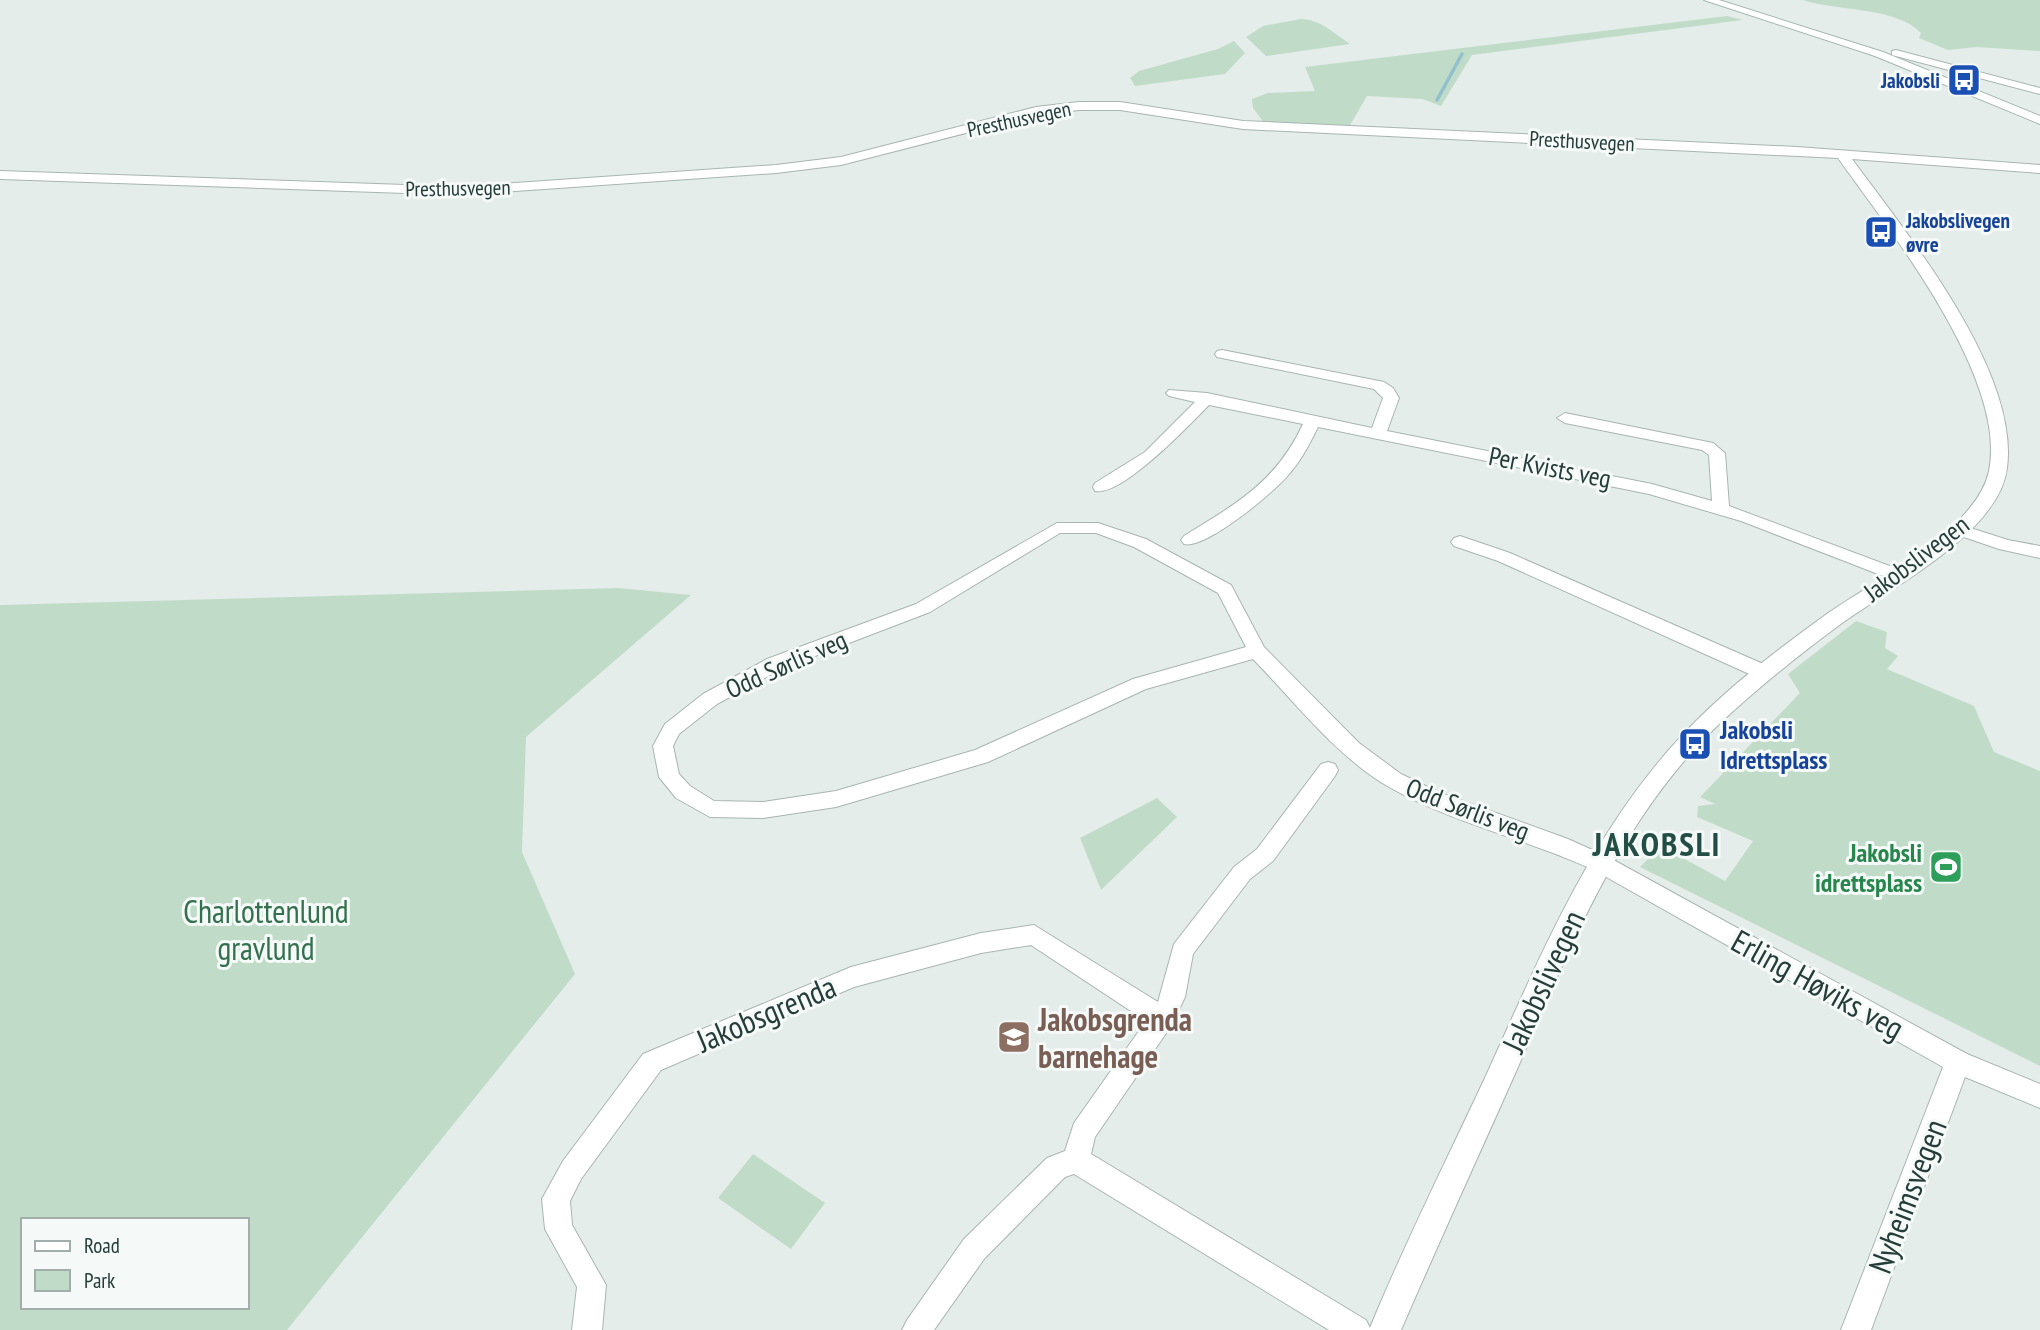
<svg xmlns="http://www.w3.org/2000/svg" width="2040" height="1330" viewBox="0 0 2040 1330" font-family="'PT Sans Narrow',sans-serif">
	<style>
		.green { fill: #c0dcc9; fill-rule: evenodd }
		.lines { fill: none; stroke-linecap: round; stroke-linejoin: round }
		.stream { stroke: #92c0cd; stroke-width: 3.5 }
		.minor-casing { stroke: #a8b5b1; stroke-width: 2 }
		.tertiary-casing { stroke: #a8b5b1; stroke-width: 2 }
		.secondary-casing { stroke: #a4b7b2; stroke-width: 2 }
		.minor { fill: #fff; fill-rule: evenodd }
		.tertiary { fill: #fff; fill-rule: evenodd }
		.secondary { fill: #fff; fill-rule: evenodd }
		.labels { text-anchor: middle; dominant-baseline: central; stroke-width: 6; stroke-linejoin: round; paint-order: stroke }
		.far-transit-label { font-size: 21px; font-weight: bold; fill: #164399; stroke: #f5f9f7; text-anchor: end }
		.far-street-label { font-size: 21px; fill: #253d38; stroke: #f5f9f7 }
		.street-label { font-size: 26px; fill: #253d38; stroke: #f5f9f7 }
		.transit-label { font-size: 26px; font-weight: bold; fill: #164399; stroke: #f5f9f7; text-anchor: start }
		.leisure-label { font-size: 26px; font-weight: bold; fill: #27864d; stroke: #f5f9f7; text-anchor: end }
		.near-park-label { font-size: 32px; fill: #33714e; stroke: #f5f9f7 }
		.near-street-label { font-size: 32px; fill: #253d38; stroke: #f5f9f7 }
		.near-education-label { font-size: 32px; font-weight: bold; fill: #785e54; stroke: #f5f9f7; text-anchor: start }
		.district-label { font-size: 33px; font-weight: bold; letter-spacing: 2px; fill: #234e46; stroke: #f5f9f7 }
	</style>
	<rect width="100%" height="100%" fill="#e5edea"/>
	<g class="green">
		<path d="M1803,0H2040V51L1976,47L1948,50L1919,38L1921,33C1897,7 1836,11 1803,0Z"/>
		<path d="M1727,16L1743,20L1472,55L1441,106L1422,99L1367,96L1349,127L1264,123L1253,108L1252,99L1268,93L1315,91L1305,67Z"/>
		<path d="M1301,19C1320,19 1335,34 1350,44L1266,56L1246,37L1263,26Z"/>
		<path d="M1234,41L1245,53L1225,74L1135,86L1130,78L1139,71L1218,49Z"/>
		<path d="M618,588L691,595L526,737L522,852L575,974L287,1330H0V605ZM23,1220H247V1307H23Z"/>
		<path d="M1856,621L1887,632L1885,648L1898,656L1887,669L1974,706L1994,752L2040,771V1066L1640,867L1661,846L1725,881L1753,841L1697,817L1698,806L1715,804L1700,797L1800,693L1788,674Z"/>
		<path d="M1157,798L1177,817L1101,890L1080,838Z"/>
		<path d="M753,1154L825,1203L791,1249L718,1198Z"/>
	</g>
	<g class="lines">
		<path class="stream" d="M1437,100L1462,54"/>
		<defs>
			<g id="minor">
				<path d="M1896,50L2040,88V94L1892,55V51Z"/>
				<path d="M1222,350L1384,382L1393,388L1399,398L1387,431L1652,484L1712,501L1709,455L1702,450L1565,423L1557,418L1565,413L1713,443L1725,453L1729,506L1903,571L1906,575L1903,579H1891L1741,521L1649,494L1318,427C1310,443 1302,459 1290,473C1276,491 1205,550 1184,544L1181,540L1184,536C1236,504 1277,481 1303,424L1209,405C1190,424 1122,497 1095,491L1093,487L1095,483L1145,452L1195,402L1169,396L1166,393L1169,390L1207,393L1372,428L1383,398L1374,389L1217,357L1215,354L1217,351Z"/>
				<path d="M1057,523H1098L1146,539L1231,585L1264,647L1359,743L1401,774L1438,792L1568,839L1608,857L1967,1054L2040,1084V1108L1965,1077L1871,1330H1841L1943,1067L1592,869C1526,839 1452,823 1389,787C1338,758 1294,701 1253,659L1146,689L988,762L836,807L763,818L710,817L676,798L659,777L653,746L665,724L703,694L767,659L916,604ZM1060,533H1096L1134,547L1218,593L1246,647L1133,679L975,750L836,791L763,802L714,801L690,786L679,774L673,746L679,734L717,704L781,669L930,612Z"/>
				<path d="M1961,525L2008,540L2040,546V558L1999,549L1955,534L1952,530L1955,526Z"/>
				<path d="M1460,536L1510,553L1770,667L1773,672L1770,677H1756L1498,561L1454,546L1451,542L1454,538Z"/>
				<path d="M1328,762L1335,764L1338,770L1335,776L1273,861L1250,879L1193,954L1185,997L1171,1026L1095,1137L1091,1154L1366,1320L1371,1330H1329L1074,1174L1065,1177L984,1259L934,1330H902L907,1320L964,1239L1047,1158L1065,1151L1074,1123L1146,1021L1031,945L981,953L854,987L661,1070L581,1179L570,1201L572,1225L606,1285L602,1330H572L577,1287L545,1229L542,1199L563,1161L643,1054L851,967L981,933L1034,925L1158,1002L1174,944L1234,867L1257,849L1321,764Z"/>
			</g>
			<path id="tertiary" d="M1079,102H1120L1243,121L1797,147L2040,165V173L1852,159C1907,234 2020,371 2007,468C1999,534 1888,589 1838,626C1795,658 1754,691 1716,727C1620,820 1570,947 1518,1067C1479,1155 1439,1242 1401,1330H1369C1404,1245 1445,1163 1484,1080C1542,953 1595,821 1696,721C1735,682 1780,648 1824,616C1873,581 1977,530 1989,471C2008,378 1890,231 1838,158L1243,129L1120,110H1079L1036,115L841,165L776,173L488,193H405L0,179V171L405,185H488L776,165L841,157L1036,107Z"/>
			<path id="secondary" d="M1704,0H1719L1883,52L2040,116V124L1875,56Z"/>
		</defs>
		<use href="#minor" class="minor-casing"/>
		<use href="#tertiary" class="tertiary-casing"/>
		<use href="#secondary" class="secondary-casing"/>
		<use href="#minor" class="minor"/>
		<use href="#tertiary" class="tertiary"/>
		<use href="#secondary" class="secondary"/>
	</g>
	<defs>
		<symbol id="bus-square" viewBox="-11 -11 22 22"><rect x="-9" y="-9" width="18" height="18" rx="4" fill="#1a4fb4" stroke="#f5f9f7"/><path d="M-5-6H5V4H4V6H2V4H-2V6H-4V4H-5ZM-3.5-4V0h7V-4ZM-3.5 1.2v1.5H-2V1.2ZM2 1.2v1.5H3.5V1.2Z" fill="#fff"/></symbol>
		<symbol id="stadium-square" viewBox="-11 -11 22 22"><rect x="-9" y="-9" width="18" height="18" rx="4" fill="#2e9e5b" stroke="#f5f9f7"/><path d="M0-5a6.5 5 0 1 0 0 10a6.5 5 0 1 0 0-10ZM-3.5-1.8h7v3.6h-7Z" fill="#fff"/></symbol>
		<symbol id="school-square" viewBox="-11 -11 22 22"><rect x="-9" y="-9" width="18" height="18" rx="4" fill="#8d6e63" stroke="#f5f9f7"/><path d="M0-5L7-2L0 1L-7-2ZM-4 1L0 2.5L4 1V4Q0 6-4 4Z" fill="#fff"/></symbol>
	</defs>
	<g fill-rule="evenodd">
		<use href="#bus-square" x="1945" y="61" width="38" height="38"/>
		<use href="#bus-square" x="1862" y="213" width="38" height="38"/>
		<use href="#bus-square" x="1676" y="725" width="38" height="38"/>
		<use href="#stadium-square" x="1927" y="848" width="38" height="38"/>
		<use href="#school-square" x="995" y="1018" width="38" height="38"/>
	</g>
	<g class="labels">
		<g class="far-transit-label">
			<text x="1940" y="80">Jakobsli</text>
			<text x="1906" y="220" text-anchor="start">Jakobslivegen<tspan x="1906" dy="24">øvre</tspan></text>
		</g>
		<g class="far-street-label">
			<text transform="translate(1019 119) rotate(-12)">Presthusvegen</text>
			<text transform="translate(1582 141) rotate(3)">Presthusvegen</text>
			<text transform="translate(458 188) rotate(-1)">Presthusvegen</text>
		</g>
		<g class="street-label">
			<text transform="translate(1550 467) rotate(11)">Per Kvists veg</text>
			<text transform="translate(1916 558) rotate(-37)">Jakobslivegen</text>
			<text transform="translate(786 664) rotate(-24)">Odd Sørlis veg</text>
			<text transform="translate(1468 809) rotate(21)">Odd Sørlis veg</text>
		</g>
		<g class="transit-label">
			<text x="1720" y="729">Jakobsli<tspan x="1720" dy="30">Idrettsplass</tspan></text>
		</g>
		<g class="leisure-label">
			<text x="1922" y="852">Jakobsli<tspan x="1922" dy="30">idrettsplass</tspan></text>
		</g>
		<g class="near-park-label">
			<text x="266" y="911">Charlottenlund<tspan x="266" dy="37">gravlund</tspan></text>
		</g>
		<g class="near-street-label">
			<text transform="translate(1543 981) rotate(-65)">Jakobslivegen</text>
			<text transform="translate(1818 984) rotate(29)">Erling Høviks veg</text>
			<text transform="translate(766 1013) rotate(-23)">Jakobsgrenda</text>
			<text transform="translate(1907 1196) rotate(-69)">Nyheimsvegen</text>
		</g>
		<g class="near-education-label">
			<text x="1038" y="1019">Jakobsgrenda<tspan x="1038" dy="37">barnehage</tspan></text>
		</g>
		<g class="district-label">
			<text x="1657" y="843">JAKOBSLI</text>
		</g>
	</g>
	<rect x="21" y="1218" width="228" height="91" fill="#f5f9f7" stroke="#a2aeab" stroke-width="2"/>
	<rect x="35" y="1241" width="35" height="10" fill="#ffffff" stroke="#a2aeab" stroke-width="2"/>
	<text x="84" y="1253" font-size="21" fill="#253d38">Road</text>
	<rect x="35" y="1270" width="35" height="21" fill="#c0dcc9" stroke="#a2aeab" stroke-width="2"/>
	<text x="84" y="1288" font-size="21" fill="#253d38">Park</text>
</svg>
